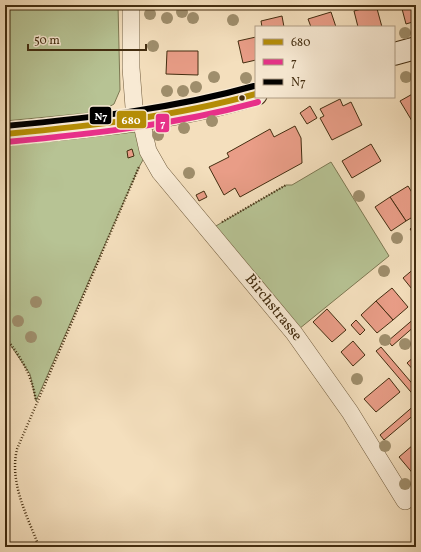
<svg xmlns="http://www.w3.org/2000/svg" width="421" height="552" viewBox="0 0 421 552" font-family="Vollkorn,serif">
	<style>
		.green { fill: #b7c394; stroke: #7d7852 }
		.building { fill: #e99d87; stroke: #432d10 }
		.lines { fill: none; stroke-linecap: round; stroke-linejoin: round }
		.minor-casing { stroke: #6f5a3b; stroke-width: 18 }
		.secondary-casing { stroke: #432d10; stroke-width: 24 }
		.path { stroke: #432d10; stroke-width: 2.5; stroke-dasharray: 1 2; stroke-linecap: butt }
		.minor { stroke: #f8ead4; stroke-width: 17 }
		.secondary { stroke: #f8ead4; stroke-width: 22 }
		.bus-1-casing { stroke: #f8ead4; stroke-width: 9 }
		.bus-2-casing { stroke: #f8ead4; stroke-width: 9 }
		.bus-3-casing { stroke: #f8ead4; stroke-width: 9 }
		.bus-1 { stroke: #b48c06; stroke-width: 6 }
		.bus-2 { stroke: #e73089; stroke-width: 6 }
		.bus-3 { stroke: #000; stroke-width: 6 }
		.tree { fill: #9f8e6c }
		.bus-dot { fill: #432d10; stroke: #f8ead4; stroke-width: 1.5 }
		.labels { text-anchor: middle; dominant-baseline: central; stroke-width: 3.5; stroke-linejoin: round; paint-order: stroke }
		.street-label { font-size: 15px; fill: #432d10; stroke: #f8ead4 }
		.line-badge { stroke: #f8ead4; stroke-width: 1.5 }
		.badge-label { font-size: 11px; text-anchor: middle; font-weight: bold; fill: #fff }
	</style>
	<rect width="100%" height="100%" fill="#f4dfbd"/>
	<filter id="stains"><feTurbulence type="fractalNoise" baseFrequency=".005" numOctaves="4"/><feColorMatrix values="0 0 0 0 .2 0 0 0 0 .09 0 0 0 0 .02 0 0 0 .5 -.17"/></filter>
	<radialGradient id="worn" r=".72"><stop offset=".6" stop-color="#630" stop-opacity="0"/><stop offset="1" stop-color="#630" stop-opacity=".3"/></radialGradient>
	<g class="green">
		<path d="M5,5H118L120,90L114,104L100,112L5,121Z"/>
		<path d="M141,120L148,151L139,167L36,401L30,374L5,337V134Z"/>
		<path d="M331,162L389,256L294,333L209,230L286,185H292Z"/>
	</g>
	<g class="building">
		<path d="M376,5L382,27H358L354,11Z"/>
		<path d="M401,5H416V21L406,24Z"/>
		<path d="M331,12L336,27H311L308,19Z"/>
		<path d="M282,16L284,27H262L261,21Z"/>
		<path d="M256,37V60L243,63L238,41Z"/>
		<path d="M167,51H198V75L166,74Z"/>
		<path d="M416,92V119L412,121L400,101Z"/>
		<path d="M340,99L343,106L351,102L362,125L332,140L320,118L324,116L320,109Z"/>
		<path d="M310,106L317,118L307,124L300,113Z"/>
		<path d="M295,126L301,138L302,163L240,197L235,188L224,195L209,167L229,157L227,153L270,129L274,137Z"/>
		<path d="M371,144L381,161L352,178L342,161Z"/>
		<path d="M132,149L134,156L128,158L127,151Z"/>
		<path d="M408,186L416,199V215L406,221L390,197Z"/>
		<path d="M204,191L207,197L199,201L196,195Z"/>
		<path d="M390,197L406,221L391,231L375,207Z"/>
		<path d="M415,225L416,232L413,233L410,229Z"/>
		<path d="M416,267V294L403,278Z"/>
		<path d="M392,288L408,307L393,320L376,301Z"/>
		<path d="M376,301L393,320L377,333L361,315Z"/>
		<path d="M327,309L346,330L332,342L313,322Z"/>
		<path d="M416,317V325L392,346L388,341Z"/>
		<path d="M356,320L365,330L360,335L351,325Z"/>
		<path d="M353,341L365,355L353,366L341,352Z"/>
		<path d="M381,347L416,388V398L376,351Z"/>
		<path d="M416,355V373L407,363Z"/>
		<path d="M389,378L400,392L376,412L364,399Z"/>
		<path d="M416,404V413L384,440L380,435Z"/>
		<path d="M413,445L416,448L415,476L399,457Z"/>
	</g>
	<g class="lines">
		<defs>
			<g id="minor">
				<path d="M131,5V68L135,120"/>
				<path d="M141,120L148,151L160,172L294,333L350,412L405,501L416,491"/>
			</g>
			<g id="secondary">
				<path d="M394,54L416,48"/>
				<path d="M5,134C90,126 174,119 256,94"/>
			</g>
		</defs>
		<use href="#minor" class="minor-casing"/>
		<use href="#secondary" class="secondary-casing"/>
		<g class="path">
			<path d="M222,222L286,185"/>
			<path d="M5,337C21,357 32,375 36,401"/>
			<path d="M39,547C27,515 9,483 17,449L139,167"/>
		</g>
		<use href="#minor" class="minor"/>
		<use href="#secondary" class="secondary"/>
		<defs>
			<path id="bus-1" d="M5,134C90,126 174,117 256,94"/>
			<path id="bus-2" d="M6,142C91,134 175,125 258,102"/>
			<path id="bus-3" d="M5,126C89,118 172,109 254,86"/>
		</defs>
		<use href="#bus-1" class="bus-1-casing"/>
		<use href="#bus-2" class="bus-2-casing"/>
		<use href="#bus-3" class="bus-3-casing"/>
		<use href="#bus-1" class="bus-1"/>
		<use href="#bus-2" class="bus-2"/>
		<use href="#bus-3" class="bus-3"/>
	</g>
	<g class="tree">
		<circle cx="182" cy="12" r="6"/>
		<circle cx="150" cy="14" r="6"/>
		<circle cx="167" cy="18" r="6"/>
		<circle cx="193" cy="18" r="6"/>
		<circle cx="233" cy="20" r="6"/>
		<circle cx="405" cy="33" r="6"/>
		<circle cx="153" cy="46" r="6"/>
		<circle cx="214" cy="77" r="6"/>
		<circle cx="406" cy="77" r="6"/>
		<circle cx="246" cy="78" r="6"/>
		<circle cx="196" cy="87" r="6"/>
		<circle cx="167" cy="91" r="6"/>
		<circle cx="183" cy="91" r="6"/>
		<circle cx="212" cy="121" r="6"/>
		<circle cx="184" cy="128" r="6"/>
		<circle cx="158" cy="135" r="6"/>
		<circle cx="189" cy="173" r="6"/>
		<circle cx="359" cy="196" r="6"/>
		<circle cx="397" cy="238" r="6"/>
		<circle cx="384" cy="271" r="6"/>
		<circle cx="36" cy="302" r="6"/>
		<circle cx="18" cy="321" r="6"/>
		<circle cx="31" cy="337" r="6"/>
		<circle cx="385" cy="340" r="6"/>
		<circle cx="405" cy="344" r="6"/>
		<circle cx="357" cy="379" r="6"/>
		<circle cx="385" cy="446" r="6"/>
		<circle cx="405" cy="484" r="6"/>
	</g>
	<circle class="bus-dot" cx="242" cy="98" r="3.5"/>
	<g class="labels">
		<g class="street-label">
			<text transform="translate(273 308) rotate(51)">Birchstrasse</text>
		</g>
	</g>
	<g class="line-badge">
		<rect x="89" y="106" width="23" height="19" rx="4" fill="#000"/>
		<rect x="116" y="110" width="31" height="19" rx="4" fill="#b48c06"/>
		<rect x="155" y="113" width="15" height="20" rx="4" fill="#e73089"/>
	</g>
	<g class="badge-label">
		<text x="101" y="120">N7</text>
		<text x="131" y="124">680</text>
		<text x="163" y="127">7</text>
	</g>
	<rect width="421" height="552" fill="none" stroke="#f4dfbd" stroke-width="20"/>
	<rect x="6" y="6" width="409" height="540" fill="none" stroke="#432d10" stroke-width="2"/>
	<rect x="10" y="10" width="401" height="532" fill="none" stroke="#432d10"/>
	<rect x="255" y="26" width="140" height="72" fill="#f8ead4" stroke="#b09e86"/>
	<rect x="263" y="39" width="20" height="6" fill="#b48c06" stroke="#b09e86"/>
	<text x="291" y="46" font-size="12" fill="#432d10">680</text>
	<rect x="263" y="59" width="20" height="6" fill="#e73089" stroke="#b09e86"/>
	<text x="291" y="66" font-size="12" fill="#432d10">7</text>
	<rect x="263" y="79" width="20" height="6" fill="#000000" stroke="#b09e86"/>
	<text x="291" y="86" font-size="12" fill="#432d10">N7</text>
	<path d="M28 44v6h118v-6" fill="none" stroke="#432d10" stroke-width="2"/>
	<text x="34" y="44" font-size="12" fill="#432d10" stroke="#f8ead4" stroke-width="3" paint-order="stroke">50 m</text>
	<rect width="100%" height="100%" filter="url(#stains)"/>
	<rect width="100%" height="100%" fill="url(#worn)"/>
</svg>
